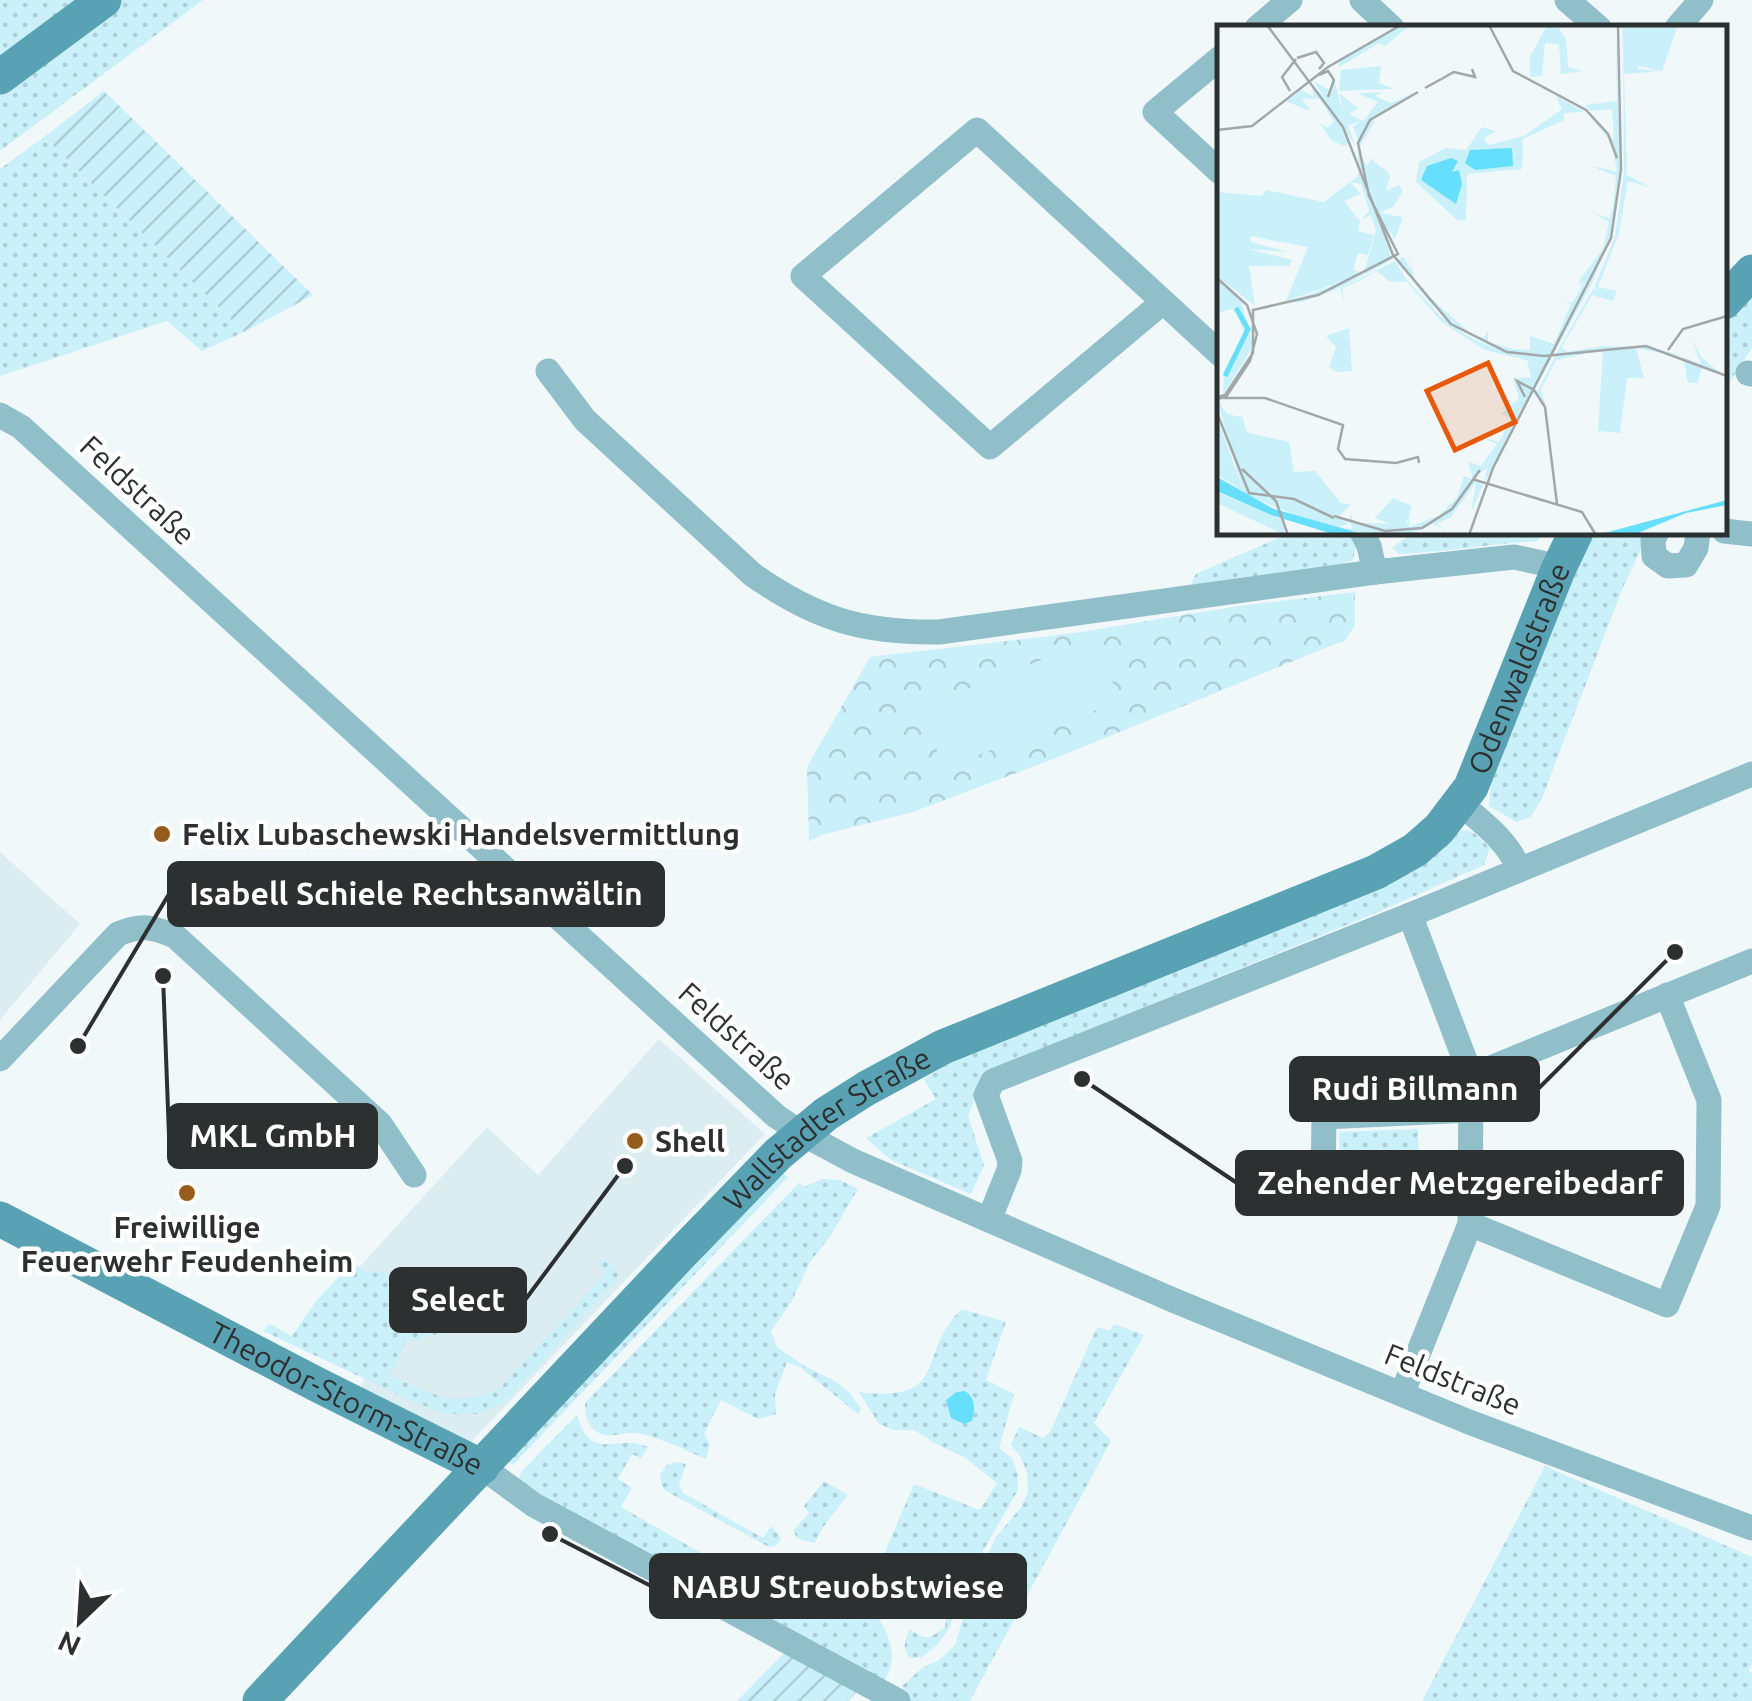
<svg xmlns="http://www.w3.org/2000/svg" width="1752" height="1701" viewBox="0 0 1752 1701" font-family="Ubuntu,sans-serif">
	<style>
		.built { fill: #dcedf1 }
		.grass { fill: url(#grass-dots) }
		.park { fill: url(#park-crowns) }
		.garden { fill: url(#garden-furrows) }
		.pitch { fill: #caf0f9 }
		.water { fill: #65dffb }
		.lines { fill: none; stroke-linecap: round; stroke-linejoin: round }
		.street { stroke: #90bfca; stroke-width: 25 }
		.secondary { stroke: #58a2b4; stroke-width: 35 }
		.poi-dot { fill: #975c1c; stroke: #fff; stroke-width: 4 }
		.labels { text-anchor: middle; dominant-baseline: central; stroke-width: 9; stroke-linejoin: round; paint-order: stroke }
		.street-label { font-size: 30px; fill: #2d3031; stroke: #fff }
		.poi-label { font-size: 30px; font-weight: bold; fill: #2d3031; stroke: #fff; text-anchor: start }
		.inset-river { fill: none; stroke: #65dffb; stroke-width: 5 }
		.inset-road { fill: none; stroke: #a2a8aa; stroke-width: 2.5 }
		.view { fill: #e8590c; fill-opacity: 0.15; stroke: #e8590c; stroke-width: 5 }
		.inset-edge { fill: none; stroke: #2d3031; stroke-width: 5 }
		.leader { fill: none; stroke: #2d3031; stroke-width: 4 }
		.callout-dot { fill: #2d3031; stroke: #fff; stroke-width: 4 }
		.callout { fill: #2d3031; stroke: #2d3031; stroke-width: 4 }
		.callout-label { font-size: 32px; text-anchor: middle; font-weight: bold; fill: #fff }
	</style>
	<defs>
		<pattern id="grass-dots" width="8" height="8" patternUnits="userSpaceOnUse" patternTransform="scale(2.5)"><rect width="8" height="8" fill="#caf0f9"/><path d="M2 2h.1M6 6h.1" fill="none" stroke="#aeced6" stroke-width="1.8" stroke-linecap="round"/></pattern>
		<pattern id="park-crowns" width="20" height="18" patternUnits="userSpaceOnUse" patternTransform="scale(2.5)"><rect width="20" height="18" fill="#caf0f9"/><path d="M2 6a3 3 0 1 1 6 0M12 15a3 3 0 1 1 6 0" fill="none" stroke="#aeced6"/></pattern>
		<pattern id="garden-furrows" width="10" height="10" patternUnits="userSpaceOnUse" patternTransform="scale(2.5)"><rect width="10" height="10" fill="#caf0f9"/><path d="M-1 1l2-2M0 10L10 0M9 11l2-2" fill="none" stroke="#aeced6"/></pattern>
	</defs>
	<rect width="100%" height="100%" fill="#f0f8fa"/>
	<g class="built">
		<path d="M0,852L80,924L0,1020Z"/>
		<path d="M659,1039L765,1134L470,1443L356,1398L394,1310L353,1274L487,1127L538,1175Z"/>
	</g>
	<g class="grass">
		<path d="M0,0H84L0,63Z"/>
		<path d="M123,0H203L0,151V92Z"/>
		<path d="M44,137L244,332L202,351L167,321L0,376V169Z"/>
		<path d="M1752,290V348L1725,389V322Z"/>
		<path d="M1290,533H1352L1357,540L1353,560L1337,566L1190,585L1196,574Z"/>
		<path d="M1412,533V532L1544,533L1537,541C1491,544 1444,552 1399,554L1392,548Z"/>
		<path d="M1589,533H1648L1622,590L1542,798L1531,817L1516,822L1489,806L1491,784Z"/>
		<path d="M1468,830L1475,834L1490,848L1484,865L1376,913L985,1072L968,1116L984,1165L971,1194L891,1160L866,1138L936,1099L924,1079L962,1056L1431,859L1460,831Z"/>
		<path d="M1418,1129L1419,1175L1340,1169L1339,1132Z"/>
		<path d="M783,1173L788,1177L513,1465L508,1461Z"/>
		<path d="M822,1179L840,1180L858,1189L829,1238L810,1262L792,1301L771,1331L777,1347L806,1367L833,1380L850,1393L861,1409L858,1414L801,1368L787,1362L775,1394L776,1414L758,1419L721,1400L704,1434L710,1444L706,1459C684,1450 660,1437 637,1433C623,1431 610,1440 597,1432C587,1426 585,1414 585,1403L799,1183L804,1187Z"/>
		<path d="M604,1259L611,1263L618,1273L617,1280L505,1402L477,1414H446L414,1402L263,1331L270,1324L292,1336L316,1301L353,1262L362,1270L388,1273L451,1330L413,1341L406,1339L391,1376C433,1394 456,1410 500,1388L607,1272L595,1261Z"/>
		<path d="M962,1309L1006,1322L986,1380L1014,1394L999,1448L1012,1458L1018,1475V1490L978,1560L959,1599L949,1629L937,1645L922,1657L910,1658C901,1648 905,1640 910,1629C926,1642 930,1638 945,1627L946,1616L939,1605L882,1559L914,1484L980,1510L997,1483L964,1457L936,1444L914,1430H894L879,1424L859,1392C952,1403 915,1353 962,1309Z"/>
		<path d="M1114,1324L1144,1335L1094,1423L1111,1441L970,1701H911L903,1697L907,1692L902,1686L922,1668L938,1661L955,1645L971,1591L996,1537L1022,1506L1028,1492L1027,1472L1020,1456L1011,1445L1019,1427L1043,1438L1050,1432L1097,1327L1110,1331Z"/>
		<path d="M577,1415C592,1465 615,1432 648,1447L641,1458L632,1454L618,1479L632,1488L621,1507L750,1581L759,1564L766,1571C762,1590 754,1597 736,1603L535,1493L518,1481L522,1471Z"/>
		<path d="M677,1462L686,1464L679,1485L683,1493L763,1538L771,1526L781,1538L777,1545L769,1547L666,1491L662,1486L660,1475L667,1465Z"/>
		<path d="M1545,1466L1752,1557V1664L1749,1671L1752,1674V1701H1422Z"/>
		<path d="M824,1481L848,1495C836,1511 823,1524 815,1543L798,1539L793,1531L809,1513L804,1506Z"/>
		<path d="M820,1587C833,1589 846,1590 858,1597C882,1614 903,1653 885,1680L762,1618L797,1594Z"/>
	</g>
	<path class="park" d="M1355,592V625L1344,642L1335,644L1061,756L913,812L821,835L809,841L807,767L870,657L1075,633L1238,606Z"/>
	<g class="garden">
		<path d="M104,91L313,295L244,332L44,137Z"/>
		<path d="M786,1651L859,1690L848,1701H737Z"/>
	</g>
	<path class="pitch" d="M1096,639L1120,701L944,768L920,707Z"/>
	<path class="water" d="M965,1391C976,1399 975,1408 972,1421L964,1424L951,1418L946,1400L957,1392Z"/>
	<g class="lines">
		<g class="street">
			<path d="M1362,0L1392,28"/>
			<path d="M1567,0L1599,28"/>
			<path d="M1257,28L1290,0"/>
			<path d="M1677,28L1701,0"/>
			<path d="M1220,58L1155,112L1220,172"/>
			<path d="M1163,302L990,447L803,276L977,130L1220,354"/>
			<path d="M548,371L585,420L753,575C816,619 862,633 939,632L1375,572L1514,557L1542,563L1558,570"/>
			<path d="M1748,373L1752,374"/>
			<path d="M0,415L21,427L776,1116L801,1133L853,1161L1173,1300L1469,1422L1752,1528"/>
			<path d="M1724,531L1752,534"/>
			<path d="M1362,532L1369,546L1375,572"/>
			<path d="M1657,532L1653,540L1654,556L1668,566L1686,565L1696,548L1698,532"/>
			<path d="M1461,804C1483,823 1507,840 1519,869"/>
			<path d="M0,1059L118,934C142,924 152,927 175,936L380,1124L414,1175"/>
			<path d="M1471,1076L1752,961"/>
			<path d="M1470,1192L1323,1184L1324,1117L1470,1110"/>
			<path d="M989,1220L1009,1170L1010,1161L986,1095L993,1081L1410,915L1752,774"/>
			<path d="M1470,1224L1667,1305L1708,1206L1709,1100L1667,995"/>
			<path d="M1402,1394L1470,1224L1471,1076L1410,915"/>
			<path d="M482,1467L534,1505L898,1701"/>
		</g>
		<g class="secondary">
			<path d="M0,77L104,0"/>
			<path d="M1724,302L1752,272"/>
			<path id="s1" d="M0,1219L316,1384L482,1467"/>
			<path id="s2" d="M260,1701L679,1256L778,1154L826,1114L867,1088L943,1047L1376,872L1415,850L1439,829L1471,787L1558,570L1576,532"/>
		</g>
	</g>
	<g class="poi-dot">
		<circle cx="162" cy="834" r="10"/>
		<circle cx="635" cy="1141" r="10"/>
		<circle cx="187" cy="1193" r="10"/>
	</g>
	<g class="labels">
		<g class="street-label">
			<text transform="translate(138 490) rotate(43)">Feldstraße</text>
			<text stroke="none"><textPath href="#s2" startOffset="1675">Odenwaldstraße</textPath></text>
			<text transform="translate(737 1036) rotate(42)">Feldstraße</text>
			<text stroke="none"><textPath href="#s2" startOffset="808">Wallstadter Straße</textPath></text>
			<text transform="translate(1453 1379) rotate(22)">Feldstraße</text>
			<text stroke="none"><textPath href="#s1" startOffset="390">Theodor-Storm-Straße</textPath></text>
		</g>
		<g class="poi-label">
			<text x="182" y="834">Felix Lubaschewski Handelsvermittlung</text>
			<text x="655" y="1141">Shell</text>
			<text x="187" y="1227" text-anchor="middle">Freiwillige<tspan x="187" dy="34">Feuerwehr Feudenheim</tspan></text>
		</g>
	</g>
	<g transform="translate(1217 25)">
		<rect width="510" height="510" fill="#f0f8fa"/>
		<path d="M182,0H189L190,3L168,21L162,18L122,42V36L83,64L97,72L94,58L109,76L97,56L116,67L115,47L126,87L123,69L141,83L134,88L130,82L134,90L146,96L161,77L140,68L165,67L158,71L174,78L198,67L152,94L158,96L143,121L136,101L144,96L131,100L139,122L125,100L133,118L127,121L114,115L103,98L110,103L117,97L103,74L85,73L93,86L68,76L80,69V66L123,35L117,37ZM399,0L403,148L394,209L375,258L267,458L270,443L256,453L251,437L264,441L280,419L264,412L282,417L294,393L284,389L302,373L296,354L314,352L310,335L268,325L226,298L189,256L173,257L160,246L140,257L125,264L128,278L123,264L178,236L189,254L223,291L250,311L281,325L247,307L213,278L180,235L187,232L194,246L192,232L200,261L253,308L267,313L271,305V317L296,324L313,325V311L337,319L354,279L345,274L355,278L365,262L361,258L371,262L362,256L386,224L392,197L376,188L393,194L396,182L399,151L372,140L400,147L395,118L372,90L397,115L395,84L374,86L368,80L400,76ZM406,0L407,38L419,40L418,7L421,44L444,46L407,49L410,150L432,162L411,156L402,208L381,262L400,266L396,276L375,270L345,322L350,327L385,321L431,322L452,327L484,339L474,313L485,333L510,353L486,341L480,358H471L466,332L419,323L427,353H410L403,408L381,406L386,325L339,335L324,365L331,389L319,370L273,460L343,322L376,264L382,265L377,263L398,211L407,148ZM141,126L150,141L154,134L173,149L159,145L169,177L179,180L163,188L186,192L178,214L167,199L174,235L125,262L85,277L69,278L147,249L159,205L154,190L145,194L152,186L144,159L133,157L141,151ZM0,254L24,275L36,322L7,368L0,369L6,368L7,348L28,311L18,283L0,288V268L7,262L3,265ZM0,375L15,395L25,391L31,411L72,417L76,447L98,446L124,478L134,479L123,491L131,499L121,502L136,504L132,494L135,489V498L190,499L193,488L192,502L221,491L240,473L247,451L266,460L254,488L259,457L234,492L219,499L230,506L216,499L191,510H156L97,498L27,469ZM0,467L65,495L68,510L0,478Z" fill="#caf0f9"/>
		<path d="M132,303L135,346L119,347L112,342L119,322L109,311Z" fill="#caf0f9"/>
		<path d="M330,0H340L349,14L351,42L366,46L344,49L342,19L328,18L325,51L313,52V32ZM405,0H461L445,46L407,38ZM339,71L367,87L347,88V95L306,114L305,144L250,149L249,196L240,195L199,157L202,137L229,123L249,125L265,102L279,106L267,113L271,120L307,111L345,84ZM133,157L144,169L127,176L143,196L141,206L157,210L151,230L141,228L136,245L146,249L69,276L91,222L34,211L33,217L72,227L31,224L75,235L72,241H32L38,281L0,251V167L44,171L50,165L107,177ZM8,388L23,392L31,408L72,417L77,448L96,449L122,477L102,482L37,450L22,437Z" fill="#caf0f9"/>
		<path d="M164,41L162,58L177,64L122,66L124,45ZM158,141L173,151L169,166L182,160L186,166L175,183L160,184L149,146Z" fill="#caf0f9"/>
		<path d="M0,393L27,467L0,449ZM176,473L195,481L187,504L158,493Z" fill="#caf0f9"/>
		<path d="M295,123L296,141L258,145L248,138L253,125ZM234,133L241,136L235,147L242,145L245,159L239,179L204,155L210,141ZM0,452L57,484L149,510H119L54,490L0,466ZM510,475V480L469,488L416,510H380Z" fill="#65dffb"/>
		<path class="inset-river" d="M8,351L31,304L19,283"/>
		<path class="inset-road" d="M50,0L126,102L176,230L234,299L290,327L327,331L429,321L510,351M272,0L296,46L369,85L391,109L400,133M80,33L99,27L107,38L102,44M102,50L111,46L117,55L111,72M208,63L237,47L258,52L255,44M73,66L65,52L79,34M0,105L35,101L111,42L184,0M0,253L30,280L40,309L33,336L9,372L0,374M451,325L466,304L510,291M0,372L8,370L36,328V285L101,270L181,229L152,171L141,118L153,95L201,67M308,372L300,356L317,365L328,382L340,479M0,373H48L126,400L121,424L128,434L179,438L201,432L202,438M0,388L32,468L77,474L117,493M25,444L59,476L71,510M255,454L365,487L379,510M117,491L168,506L205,503L235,484L263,445M252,510L276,443L394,213L404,145L401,0"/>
		<path class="view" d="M271,338L298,397L238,425L210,366Z"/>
		<rect width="510" height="510" class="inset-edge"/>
	</g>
	<path class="leader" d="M78 1046L169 894M1675 952L1538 1089M163 976L169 1136M1082 1079L1237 1183M625 1166L525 1300M550 1534L651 1586"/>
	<g class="callout-dot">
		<circle cx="78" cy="1046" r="10"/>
		<circle cx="1675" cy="952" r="10"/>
		<circle cx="163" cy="976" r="10"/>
		<circle cx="1082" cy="1079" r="10"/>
		<circle cx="625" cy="1166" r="10"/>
		<circle cx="550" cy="1534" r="10"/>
	</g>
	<g class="callout">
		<rect x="169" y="863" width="494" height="62" rx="10"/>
		<rect x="1291" y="1058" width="247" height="62" rx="10"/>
		<rect x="169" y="1105" width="207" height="62" rx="10"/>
		<rect x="1237" y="1152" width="445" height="62" rx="10"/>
		<rect x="391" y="1269" width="134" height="62" rx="10"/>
		<rect x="651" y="1555" width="374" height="62" rx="10"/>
	</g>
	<g class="callout-label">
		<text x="416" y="905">Isabell Schiele Rechtsanwältin</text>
		<text x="1415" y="1100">Rudi Billmann</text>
		<text x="273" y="1147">MKL GmbH</text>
		<text x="1460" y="1194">Zehender Metzgereibedarf</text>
		<text x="458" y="1311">Select</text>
		<text x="838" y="1598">NABU Streuobstwiese</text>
	</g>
	<g transform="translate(80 1621) rotate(205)" stroke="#ffffff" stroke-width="8" paint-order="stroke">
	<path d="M0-8L18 38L0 25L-18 38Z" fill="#2d3031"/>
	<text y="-15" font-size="28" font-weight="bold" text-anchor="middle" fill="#2d3031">N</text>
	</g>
</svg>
